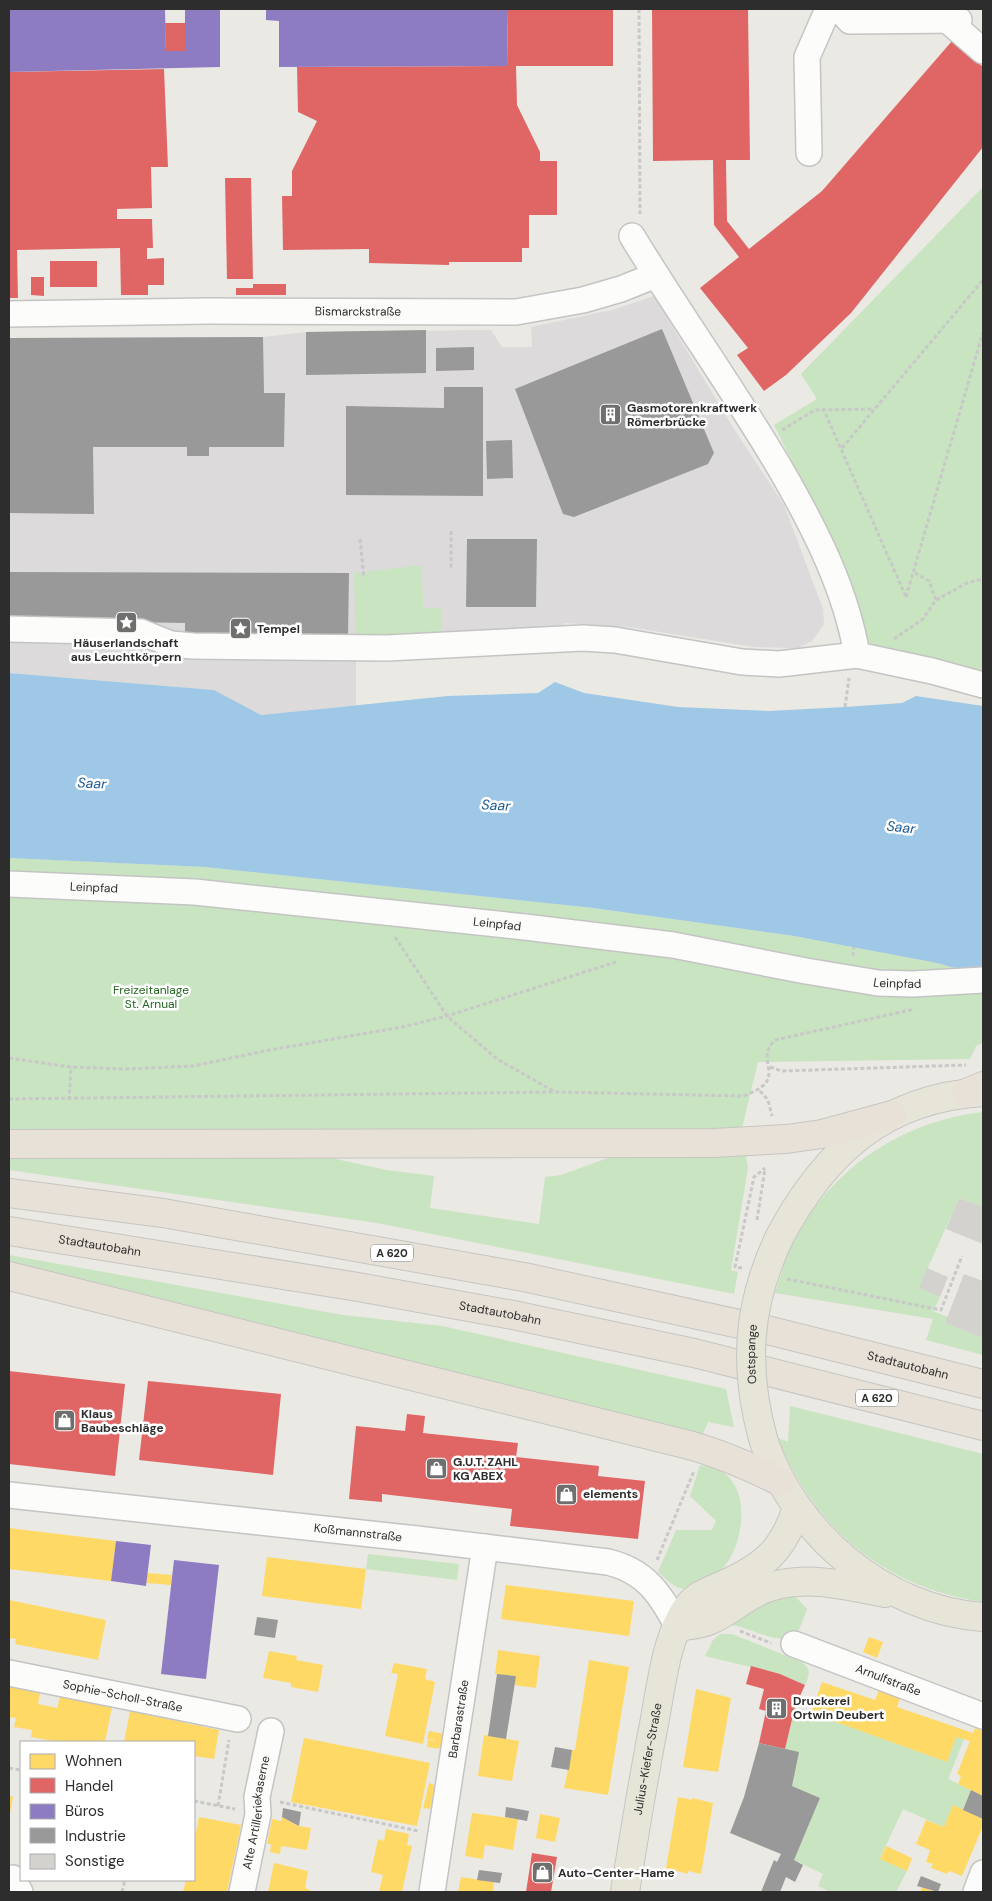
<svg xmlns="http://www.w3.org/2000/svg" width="992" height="1901" viewBox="0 0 992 1901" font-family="'DM Sans',sans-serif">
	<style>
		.industrial { fill: #dcdadb }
		.green { fill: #c9e4c0 }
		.water { fill: #9ec8e5 }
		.homes { fill: #ffd966 }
		.shops { fill: #e06666 }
		.offices { fill: #8e7cc3 }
		.industry { fill: #999 }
		.building { fill: #d3d2ce }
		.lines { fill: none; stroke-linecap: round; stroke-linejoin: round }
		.minor-casing { stroke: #c4c4c4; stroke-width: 28 }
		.major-casing { stroke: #c6c5c3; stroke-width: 30 }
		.highway-casing { stroke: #c6c5c3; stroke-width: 30 }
		.path { stroke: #c8c8c8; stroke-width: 3; stroke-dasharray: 4 2.5; stroke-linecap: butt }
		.minor { stroke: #fcfcfb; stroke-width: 25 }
		.major { stroke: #e6e5d7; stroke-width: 28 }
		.highway { stroke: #e8e1d7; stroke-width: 28 }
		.major-bridge-casing { stroke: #c6c5c3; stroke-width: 30; stroke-linecap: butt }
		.major-bridge { stroke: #e6e5d7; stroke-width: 28 }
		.labels { text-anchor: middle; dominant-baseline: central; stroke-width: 5; stroke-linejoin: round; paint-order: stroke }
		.shield { fill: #fff; stroke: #6c6c6c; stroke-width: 1 }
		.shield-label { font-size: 11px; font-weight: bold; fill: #2d2d2d }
		.street-label { font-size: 12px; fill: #2d2d2d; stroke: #fff }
		.poi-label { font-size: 12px; font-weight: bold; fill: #2d2d2d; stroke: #fff; text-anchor: start }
		.park-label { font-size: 12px; fill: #256621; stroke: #fff }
		.water-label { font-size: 14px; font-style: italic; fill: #195896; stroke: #fff }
	</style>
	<rect width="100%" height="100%" fill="#eae9e4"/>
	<path class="industrial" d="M654,296L734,429L784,505L823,609L824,624L812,641L798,648L754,647L629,627L565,623L556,631L356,638V705L261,715L214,690L9,673V338L263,337L306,332L491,330L502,347H532L531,327L612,310Z"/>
	<g class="green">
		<path d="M983,187V675L881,649L871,644L862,634L817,512L774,425L817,399L801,374Z"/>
		<path d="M422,565L423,608H441V634L356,637L354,573Z"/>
		<path d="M9,858L205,867L593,908L794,936L937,963L962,970L983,968V1043L976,1046L970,1059L758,1062L742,1128L655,1131L9,1130Z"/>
		<path d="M983,1112V1207L959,1198L919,1288L940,1297L933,1311L948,1317L946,1323L983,1338V1355L926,1340L933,1319L775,1293C781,1275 786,1255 795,1239C833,1167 903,1121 983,1112Z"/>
		<path d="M9,1155L327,1157L386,1170L434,1176L430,1208L539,1224L545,1177L561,1175L608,1158L746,1156L748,1168L731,1270L738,1272L734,1294L377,1223L9,1170Z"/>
		<path d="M9,1255L343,1315L442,1326L726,1389L734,1427L708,1422L703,1434L9,1262Z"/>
		<path d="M790,1406L983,1454V1602C886,1588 814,1529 778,1438L788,1442Z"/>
		<path d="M700,1465C706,1466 714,1467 719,1470C752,1487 744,1543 724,1567C718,1574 710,1578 702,1582C695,1586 688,1590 680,1588C671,1585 665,1578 658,1572L676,1530H712L716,1521L690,1496Z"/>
		<path d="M368,1554L459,1564L457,1580L366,1569Z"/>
		<path d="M792,1593L807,1609L796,1638C772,1644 748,1625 723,1624L738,1613Z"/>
		<path d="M720,1634H732L802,1662C811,1670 810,1674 805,1685L780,1674L705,1656L713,1640Z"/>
		<path d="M795,1707L947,1762L956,1737L964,1739L948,1779L971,1790L963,1810L944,1827L903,1809L880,1858L907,1871L896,1892H830L818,1886L823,1874L794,1860L820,1798L792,1786L785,1749Z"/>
	</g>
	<path class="water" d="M9,673L214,690L261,715L448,696L538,693L555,682L584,693L678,707L769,711L845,707L902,703L916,696L983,706V968L962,970L937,963L794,936L593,908L205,867L9,858Z"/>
	<g class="homes">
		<path d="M9,1528L116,1541L111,1581L9,1569Z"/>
		<path d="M267,1557L366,1569L361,1609L262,1596Z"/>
		<path d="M147,1573L172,1575L171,1585L146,1583Z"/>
		<path d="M506,1585L634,1601L629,1636L501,1619Z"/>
		<path d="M9,1600L106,1620L98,1660L15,1644L16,1639L9,1638Z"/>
		<path d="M869,1637L883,1642L877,1658L863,1652Z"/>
		<path d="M498,1650L540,1656L536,1688L514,1685L516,1676L495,1674Z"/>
		<path d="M269,1651L297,1656L296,1660L323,1665L318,1692L291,1687V1683L263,1678Z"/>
		<path d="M589,1660L629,1667L608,1795L564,1788L572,1750H575Z"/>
		<path d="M394,1663L427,1669L425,1679L435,1682L423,1744L385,1736L398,1674L391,1673Z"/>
		<path d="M822,1682L875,1700L879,1690L900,1698L897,1707L973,1733L975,1728L983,1731V1796L958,1784L961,1776L957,1774L970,1741L956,1737L947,1762L811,1713Z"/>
		<path d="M9,1686L40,1693L38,1704L57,1708L60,1697L112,1707L105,1742H59L31,1737L32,1730L14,1727L16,1718L9,1717Z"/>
		<path d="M696,1689L731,1698L718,1772L683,1767Z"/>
		<path d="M130,1711L219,1730L214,1759L194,1756V1742H124Z"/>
		<path d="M429,1731L445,1734L441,1749L427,1747L428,1740L438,1741L427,1739Z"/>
		<path d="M484,1735L519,1741L512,1781L478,1776Z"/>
		<path d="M304,1738L430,1763L417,1826L291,1802Z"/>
		<path d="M429,1783L435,1785L430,1809L423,1808Z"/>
		<path d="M9,1796L13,1797L10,1813H9Z"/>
		<path d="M678,1797L692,1800V1798L713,1803L701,1874L688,1871V1874L666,1868Z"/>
		<path d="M953,1805L983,1819V1826L962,1876L949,1871L947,1874L931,1868L933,1864L926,1862L930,1850L916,1844L926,1820L944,1827Z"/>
		<path d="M472,1813L518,1819L513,1850L485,1845L483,1859L465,1856Z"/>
		<path d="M540,1814L560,1818L555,1842L536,1838Z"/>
		<path d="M199,1817L241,1825L227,1892H183L186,1880H194V1842Z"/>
		<path d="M282,1817L299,1826L311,1828L307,1850L281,1846L280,1854L270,1852L271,1844H267L272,1819L281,1821Z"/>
		<path d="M386,1829L409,1834L407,1845L412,1846L402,1892L379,1891L383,1875L371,1872L378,1839L384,1841Z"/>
		<path d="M886,1846L912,1858L907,1871L880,1859Z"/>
		<path d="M274,1863L308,1871L305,1888L310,1890V1892H268Z"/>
		<path d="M461,1877L494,1882L493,1892H458Z"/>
		<path d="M922,1887L935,1892H920Z"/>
	</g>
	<g class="shops">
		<path d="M507,9H613V66H516L517,105L540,152V161H557V215H529V248H522V262H449V265L369,263V249L283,250L282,196H292V171L317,121L298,112L297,67L508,66Z"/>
		<path d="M652,9H748L750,160H726L727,221L749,249L822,191L952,41L983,67V147L851,313L786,375L764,391L737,355L748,348L700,288L739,257L714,225L713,160L653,161Z"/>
		<path d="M165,23H185V51H166Z"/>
		<path d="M164,69L168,167H151L152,208L117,209V219H152L153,248H147V259L164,258V285H148V295H121L120,248L17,250L18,298H9V72Z"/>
		<path d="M225,178H251L253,279H227Z"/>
		<rect x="50" y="261" width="47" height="26"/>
		<path d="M31,277H44V296L31,295Z"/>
		<path d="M253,284H286V295H236V288H253Z"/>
		<path d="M9,1371L125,1384L115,1476L9,1464Z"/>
		<path d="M148,1381L281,1394L273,1475L139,1460Z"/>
		<path d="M407,1414L425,1416L423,1433L518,1443L516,1457L599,1466L598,1476L645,1481L638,1539L510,1526L512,1509L382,1494V1502L349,1499L356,1426L405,1431Z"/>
		<path d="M751,1666L780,1674L805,1685L795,1707L785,1749L759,1743L766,1711L759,1709L764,1689L746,1684Z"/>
		<path d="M532,1853L557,1857L551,1892H526Z"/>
	</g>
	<g class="offices">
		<path d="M9,9H165L166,51H185V9H220V67L9,72Z"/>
		<path d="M266,9H507L508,66L279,67V21L266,20Z"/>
		<path d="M116,1541L151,1545L146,1586L111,1581Z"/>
		<path d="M174,1560L219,1565L206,1679L161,1674Z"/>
	</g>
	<g class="industry">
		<path d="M662,329L714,453L708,464L574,517L563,514L515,389Z"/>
		<path d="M426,330V373L306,375V332Z"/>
		<path d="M263,337L264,393H285L284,447H209V456H187V447H93L94,514L9,513V338Z"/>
		<path d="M474,347V370L436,371V348Z"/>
		<path d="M444,387H483V496L346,495V406L444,408Z"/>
		<path d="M512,440L513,478L487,479L486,441Z"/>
		<path d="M467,539H537L536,607H466Z"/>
		<path d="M9,572L349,573L348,637H185V623L9,620Z"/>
		<path d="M257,1617L278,1620L275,1638L254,1635Z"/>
		<path d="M497,1674L516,1676L506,1739L488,1736Z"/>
		<path d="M759,1743L799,1752L792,1786L820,1798L794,1860L803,1865L795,1882L786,1877L780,1892H761L774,1860L777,1862L781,1854L730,1833L744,1797Z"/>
		<path d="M555,1747L572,1750L569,1770L551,1767Z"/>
		<path d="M971,1790L983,1796V1819L963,1810Z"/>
		<path d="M506,1807L529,1811L527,1821L505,1817Z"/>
		<path d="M283,1808L301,1812L299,1826L282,1817Z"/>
		<path d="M479,1870L502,1873L500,1883L477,1880Z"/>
		<path d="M921,1876L941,1884L938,1892L917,1886Z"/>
	</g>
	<g class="building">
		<path d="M959,1198L983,1207V1244L946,1229Z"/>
		<path d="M927,1268L948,1277L940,1297L919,1288Z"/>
		<path d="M964,1274L983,1281V1338L945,1323Z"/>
	</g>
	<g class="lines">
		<defs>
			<g id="minor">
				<path d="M839,9L850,21L959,20"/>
				<path d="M947,20L983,51"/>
				<path d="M809,153L807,57L828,9"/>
				<path d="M632,236C680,315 734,390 781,470C814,527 846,589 857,655"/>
				<path id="s1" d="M9,314L208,311L516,312L583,300L621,289L656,275"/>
				<path d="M9,629L141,632L171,644L193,646L387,648L583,638L615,640L742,662L779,664L857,655L932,671L983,685"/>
				<path id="s2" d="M9,884L195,892L525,927L673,945L806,971L878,983L913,984L983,980"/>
				<path id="s3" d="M9,1495L417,1539L608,1562C646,1571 661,1595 678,1627"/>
				<path id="s4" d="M794,1644L983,1716"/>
				<path id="s5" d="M9,1673L238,1719"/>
				<path d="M13,1878L20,1892"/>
				<path id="s6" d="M242,1892L258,1814L257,1797L271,1731"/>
				<path id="s7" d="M432,1892L485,1547"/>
				<path d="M976,1892L983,1873"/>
			</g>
			<g id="major">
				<path d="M780,1236C825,1152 884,1098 983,1092"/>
				<path d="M764,1442C795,1534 884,1610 983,1617"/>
				<path d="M678,1627C687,1625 699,1625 708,1621C728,1613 744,1597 764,1589C804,1574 845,1585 885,1593"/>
				<path id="s8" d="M625,1892C634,1836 643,1780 654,1724C661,1688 666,1635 689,1605C698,1594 713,1590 725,1584C765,1566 783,1550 797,1508"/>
			</g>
			<g id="highway">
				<path d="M966,1093L983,1086"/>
				<path d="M9,1144L713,1143L786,1139L822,1134L892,1115"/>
				<path id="s9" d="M9,1193L163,1213L524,1277L771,1331L983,1384"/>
				<path id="s10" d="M9,1231L358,1287L513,1315L694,1353L983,1426"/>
				<path d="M9,1276L689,1445C722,1454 751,1467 781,1482"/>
			</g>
		</defs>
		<use href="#minor" class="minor-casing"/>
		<use href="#major" class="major-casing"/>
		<use href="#highway" class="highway-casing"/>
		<g class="path">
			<path d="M639,9L640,214"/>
			<path d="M823,408L906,597"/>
			<path d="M782,430L815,410L874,409"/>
			<path d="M842,448L983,280"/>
			<path d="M451,531V569"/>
			<path d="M360,539L364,578"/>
			<path d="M906,597L983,332"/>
			<path d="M936,600L967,583L983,579"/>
			<path d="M894,639L923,619L936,600L929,581L915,573"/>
			<path d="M845,707L849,678"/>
			<path d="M395,937L447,1016L497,1059L555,1092L743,1096C792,1079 752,1062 775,1040L915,1009"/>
			<path d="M853,956L854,947"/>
			<path d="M9,1058L71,1067L126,1069L193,1066L270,1050L402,1027L447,1016L616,962"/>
			<path d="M770,1067L782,1071L966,1065"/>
			<path d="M760,1091L768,1100L772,1116"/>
			<path d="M9,1099L554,1092"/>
			<path d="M69,1100L71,1067"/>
			<path d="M757,1220L765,1169"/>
			<path d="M742,1268L735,1267L754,1177L765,1168"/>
			<path d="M787,1279L941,1310L962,1256"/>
			<path d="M657,1560L694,1471"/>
			<path d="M740,1631L771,1643"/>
			<path d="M9,1768L21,1770"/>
			<path d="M194,1801L235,1809"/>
			<path d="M280,1802L418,1831"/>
			<path d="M218,1806L229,1740"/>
			<path d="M122,1892L125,1880"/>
		</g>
		<use href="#minor" class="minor"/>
		<use href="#major" class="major"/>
		<use href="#highway" class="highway"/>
		<defs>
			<g id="major-bridge">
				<path id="s11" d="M764,1442C743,1368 747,1305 780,1236"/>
			</g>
		</defs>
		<use href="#major-bridge" class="major-bridge-casing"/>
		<use href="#major-bridge" class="major-bridge"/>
	</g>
	<defs>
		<symbol id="building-square" viewBox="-11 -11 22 22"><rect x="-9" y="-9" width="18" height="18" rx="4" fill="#6f6f6d" stroke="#fff"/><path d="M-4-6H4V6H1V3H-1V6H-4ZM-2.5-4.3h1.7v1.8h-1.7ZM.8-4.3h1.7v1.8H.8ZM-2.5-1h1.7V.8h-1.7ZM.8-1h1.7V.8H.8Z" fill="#fff"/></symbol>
		<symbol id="sight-square" viewBox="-11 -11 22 22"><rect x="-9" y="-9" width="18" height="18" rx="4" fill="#6f6f6d" stroke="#fff"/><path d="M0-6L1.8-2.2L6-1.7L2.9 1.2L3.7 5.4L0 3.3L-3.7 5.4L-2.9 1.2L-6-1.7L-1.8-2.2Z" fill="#fff"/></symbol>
		<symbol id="shop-square" viewBox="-11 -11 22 22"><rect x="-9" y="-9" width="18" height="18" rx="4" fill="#6f6f6d" stroke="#fff"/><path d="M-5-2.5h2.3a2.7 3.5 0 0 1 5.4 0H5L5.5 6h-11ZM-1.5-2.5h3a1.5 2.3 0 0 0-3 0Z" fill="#fff"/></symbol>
	</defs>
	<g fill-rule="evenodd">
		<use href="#building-square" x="598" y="402" width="25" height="25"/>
		<use href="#sight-square" x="114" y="610" width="25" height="25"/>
		<use href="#sight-square" x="228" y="616" width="25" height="25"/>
		<use href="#shop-square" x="52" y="1408" width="25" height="25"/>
		<use href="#shop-square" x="424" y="1456" width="25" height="25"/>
		<use href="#shop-square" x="554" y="1482" width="25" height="25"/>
		<use href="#building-square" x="764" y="1696" width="25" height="25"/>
		<use href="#shop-square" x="530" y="1860" width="25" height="25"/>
	</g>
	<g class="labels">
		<g class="shield">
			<rect x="371" y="1244.5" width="42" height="17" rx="4"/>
			<rect x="856" y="1389.5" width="42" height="17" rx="4"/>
		</g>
		<g class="shield-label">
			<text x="392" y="1253">A 620</text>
			<text x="877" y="1398">A 620</text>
		</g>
		<g class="street-label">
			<text stroke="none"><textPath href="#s1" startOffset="349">Bismarckstraße</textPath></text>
			<text stroke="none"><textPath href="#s2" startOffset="85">Leinpfad</textPath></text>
			<text stroke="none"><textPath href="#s2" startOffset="490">Leinpfad</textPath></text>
			<text stroke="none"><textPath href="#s2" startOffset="895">Leinpfad</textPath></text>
			<text stroke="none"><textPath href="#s10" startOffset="92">Stadtautobahn</textPath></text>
			<text stroke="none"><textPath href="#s10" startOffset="498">Stadtautobahn</textPath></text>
			<text stroke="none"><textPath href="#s11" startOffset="89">Ostspange</textPath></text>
			<text stroke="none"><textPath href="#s9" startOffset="916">Stadtautobahn</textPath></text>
			<text stroke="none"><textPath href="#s3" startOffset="351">Koßmannstraße</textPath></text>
			<text stroke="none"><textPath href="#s4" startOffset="101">Arnulfstraße</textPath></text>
			<text stroke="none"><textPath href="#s5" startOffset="116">Sophie-Scholl-Straße</textPath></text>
			<text stroke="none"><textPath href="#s7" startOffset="175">Barbarastraße</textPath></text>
			<text stroke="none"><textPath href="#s8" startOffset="135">Julius-Kiefer-Straße</textPath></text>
			<text stroke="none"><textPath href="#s6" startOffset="81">Alte Artilleriekaserne</textPath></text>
		</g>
		<g class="poi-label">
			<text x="627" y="408">Gasmotorenkraftwerk<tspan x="627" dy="14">Römerbrücke</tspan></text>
			<text x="257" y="629">Tempel</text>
			<text x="126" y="643" text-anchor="middle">Häuserlandschaft<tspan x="126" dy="14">aus Leuchtkörpern</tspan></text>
			<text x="81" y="1414">Klaus<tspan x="81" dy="14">Baubeschläge</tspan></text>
			<text x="453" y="1462">G.U.T. ZAHL<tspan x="453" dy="14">KG ABEX</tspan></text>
			<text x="583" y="1494">elements</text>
			<text x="793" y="1701">Druckerei<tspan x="793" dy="14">Ortwin Deubert</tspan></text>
			<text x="558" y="1873">Auto-Center-Hame</text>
		</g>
		<g class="park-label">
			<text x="151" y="990">Freizeitanlage<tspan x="151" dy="14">St. Arnual</tspan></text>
		</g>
		<g class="water-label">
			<text transform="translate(92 783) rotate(3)">Saar</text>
			<text transform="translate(496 805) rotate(3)">Saar</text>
			<text transform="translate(901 827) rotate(6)">Saar</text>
		</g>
	</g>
	<rect width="992" height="1901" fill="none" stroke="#2d2d2d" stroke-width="20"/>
	<rect x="20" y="1741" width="175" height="140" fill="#ffffff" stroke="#ababab"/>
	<rect x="30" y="1754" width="25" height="15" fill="#ffd966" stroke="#ababab"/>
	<text x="65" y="1766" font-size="15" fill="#2d2d2d">Wohnen</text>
	<rect x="30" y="1778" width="25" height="15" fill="#e06666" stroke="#ababab"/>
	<text x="65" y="1791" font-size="15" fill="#2d2d2d">Handel</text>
	<rect x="30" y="1804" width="25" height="15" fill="#8e7cc3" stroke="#ababab"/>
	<text x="65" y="1816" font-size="15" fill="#2d2d2d">Büros</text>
	<rect x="30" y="1828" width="25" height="15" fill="#999999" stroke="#ababab"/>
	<text x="65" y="1841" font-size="15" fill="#2d2d2d">Industrie</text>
	<rect x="30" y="1854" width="25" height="15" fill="#d3d2ce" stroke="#ababab"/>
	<text x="65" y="1866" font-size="15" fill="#2d2d2d">Sonstige</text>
</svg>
